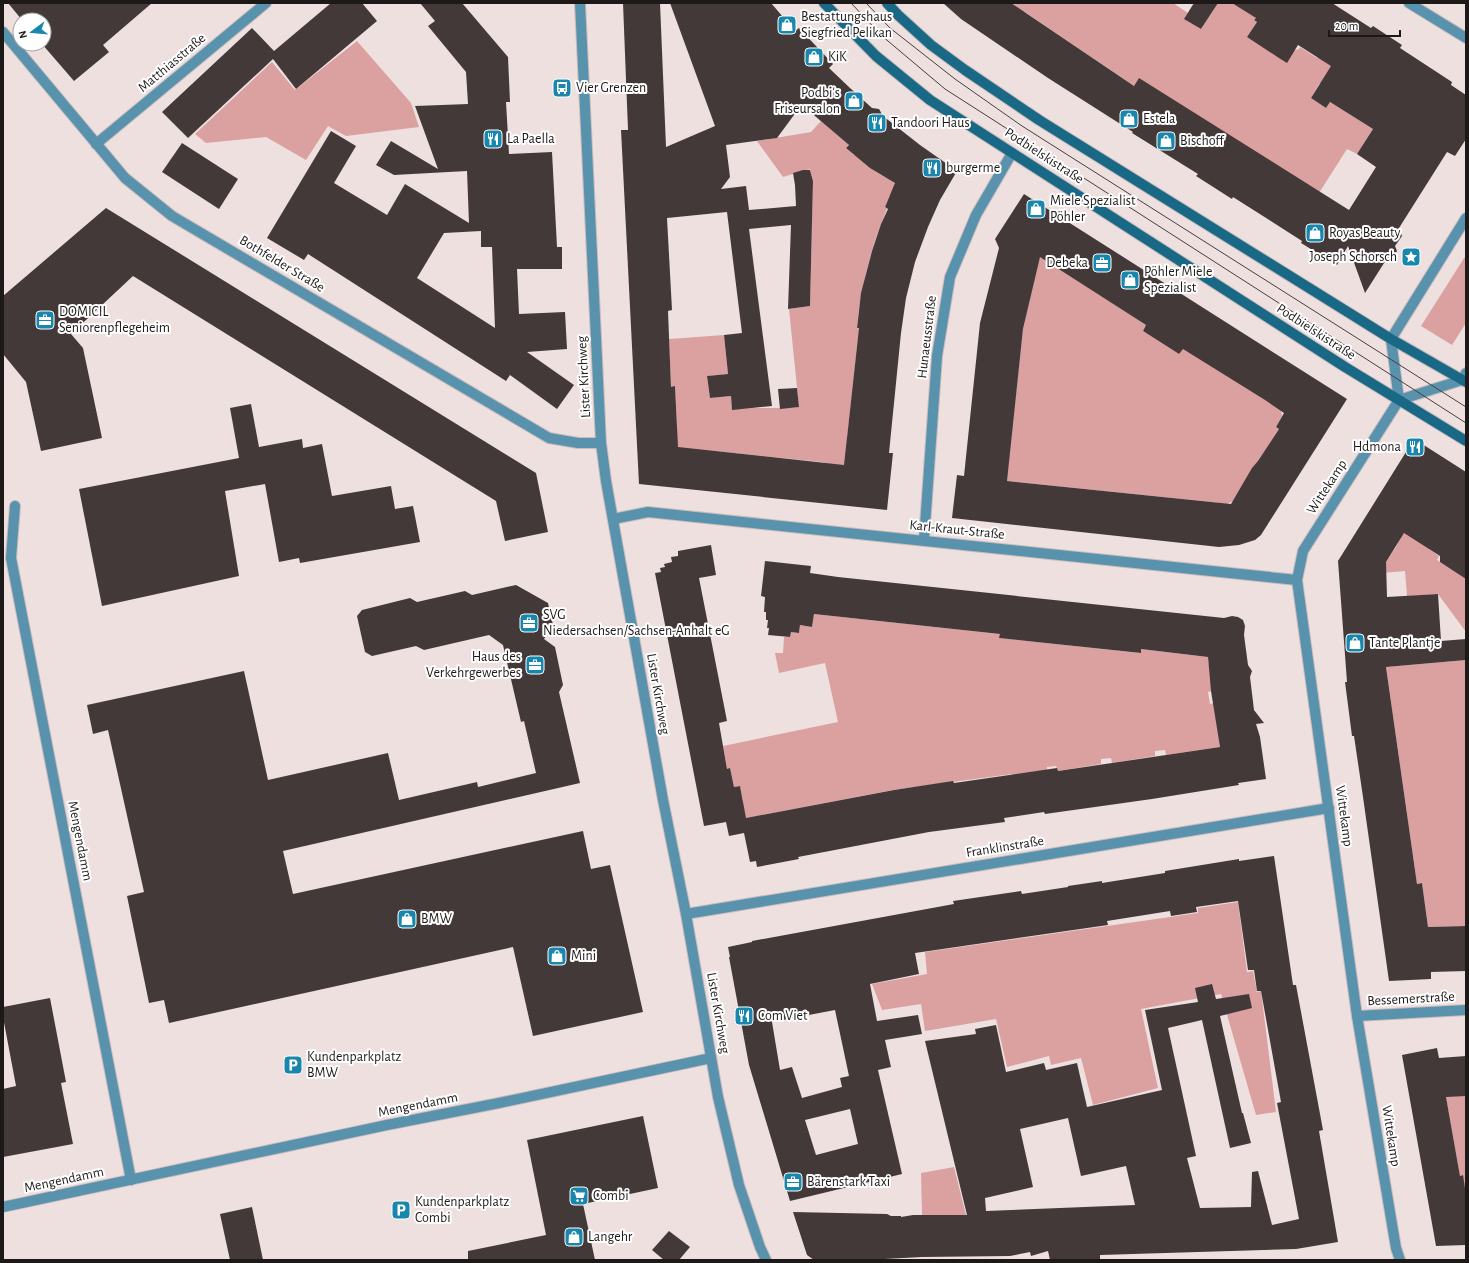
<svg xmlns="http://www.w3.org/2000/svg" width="1469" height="1263" viewBox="0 0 1469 1263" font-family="'Alegreya Sans',sans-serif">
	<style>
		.green { fill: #daa1a0 }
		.building { fill: #443939; fill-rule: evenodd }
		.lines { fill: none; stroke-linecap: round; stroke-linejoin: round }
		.minor-casing { stroke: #c9bcbc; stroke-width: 12 }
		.tertiary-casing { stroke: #c9bcbc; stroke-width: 12 }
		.secondary-casing { stroke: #c9bcbc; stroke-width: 12 }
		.minor { stroke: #5992ad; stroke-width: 10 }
		.tertiary { stroke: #5992ad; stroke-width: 10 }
		.secondary { stroke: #196886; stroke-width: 10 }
		.tram { stroke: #463f3f; stroke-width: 1 }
		.labels { text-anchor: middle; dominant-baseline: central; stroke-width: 4; stroke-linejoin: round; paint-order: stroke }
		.poi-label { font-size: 14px; fill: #1e1919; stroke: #fff; text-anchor: start }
		.street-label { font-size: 14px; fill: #1e1919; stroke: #fff }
	</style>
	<rect width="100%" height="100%" fill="#efe0e0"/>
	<g class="green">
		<path d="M1009,3H1173L1188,13L1185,19L1201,29L1214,9L1211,3H1237L1256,18L1254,20L1257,22L1247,37L1295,50L1299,49L1300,47L1317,58L1319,55L1342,70L1328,82L1319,84L1311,98L1326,108L1330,102L1373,129L1357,154L1347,149L1319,193L1139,79L1134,86L1025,12L1023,13Z"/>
		<path d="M357,41L411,103L419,127L346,136L328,126L306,160L266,137L206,143L195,134L272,62L295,90Z"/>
		<path d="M821,121L849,145L846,148L854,155L856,153L875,171L885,177L886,176L897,185L889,197L885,207L887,209C871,247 861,286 857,328L861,329L858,338L847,438L855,469L821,462L743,454L703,450H674L677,425L675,387H671L669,339L724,335L728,374L707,376L710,398L731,396L732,409C754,407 777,409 799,407L789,309L810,306L813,181L810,169L783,177L757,141L811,132Z"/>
		<path d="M1037,254L1146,325L1143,331L1179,354L1183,348L1281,410L1282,416L1276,427L1279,429L1233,501L1227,504L1212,502L1006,481L1023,329L1036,272Z"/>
		<path d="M1466,255V323L1452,345L1421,326Z"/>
		<path d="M1406,527L1439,531L1429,549L1439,556L1437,560L1464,577L1466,574V637V632L1438,594L1407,596L1405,571L1382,573V568L1396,547Z"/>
		<path d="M814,614L1000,634V638L1140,653L1141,649L1208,657L1212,691L1208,692L1210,704L1214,703L1220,747L1166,755L1165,750L1155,751V756L1112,763L1111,758L1101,759V764L1058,771L1056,766L1047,767V772L1012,777V774L893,790L736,820L743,801L740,786L734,787L730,769H727L723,746L838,722L825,663L779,673L775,653H783L784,637H790L791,632L799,633L800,625L812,627Z"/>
		<path d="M1466,660V926L1428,927L1422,883L1417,884L1386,667Z"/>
		<path d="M1238,902L1247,972L1253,971L1257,992L1261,991L1276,1112L1256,1115L1221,994L1141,1009L1158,1088L1093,1105L1081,1058L1051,1065L1049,1056L1007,1067L996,1019L925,1031L921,1004L882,1010L872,984L927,974L925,952L1198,913V908Z"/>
		<path d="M1445,1092L1458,1096H1466V1195L1462,1175L1460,1176Z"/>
		<path d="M954,1167L966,1215H922L921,1173Z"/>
	</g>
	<g class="building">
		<path d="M8,3H152L103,45L109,52L74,81L42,44H44V20H22Z"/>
		<path d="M331,3H362L377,21L296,89L273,59L188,138L162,112L252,28L274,51Z"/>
		<path d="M420,3H462L508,57L510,102H506L509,154L552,152L557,247H562V269H517L519,314L565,312L567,349L527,352L574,385L557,409L510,375L506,381L308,254L304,260L267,238L331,131L356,146L334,183L387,215L405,184L469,223L467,171L394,175L376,165L391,141L438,169L415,106L468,104L466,72L428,26L435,21ZM481,231V247H492L495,328L417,278L444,233Z"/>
		<path d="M623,3H660L666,147L715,126L670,3H771L795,31L799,28L833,64L829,68L850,88L872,108L879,109L883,116L920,145L957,171L940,200L928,227L915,262L906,298L901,333L889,453H893L887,510L639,484L621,130H628ZM791,103L799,109L802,105L849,145L846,148L870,168L895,183L885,207L888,209L881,224L872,251L861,293L859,311L857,328H859L844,465L678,447L675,386L671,387L668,311L672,310L667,218L727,212L742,333L724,335L728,374L707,376L710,398L731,396L732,410L772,406L749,229L791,225L788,309L810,306L813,181L810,170H803L793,173L795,185L796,206L749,210L746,186L721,189L730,177L726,145L777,138L794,115Z"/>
		<path d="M943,3H1011L1134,86L1139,78L1349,210L1376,167L1357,154L1373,129L1330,102L1326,108L1311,98L1331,66L1298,45L1287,63L1279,58L1247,37L1257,22L1254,20L1256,18L1232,3H1332L1371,28L1373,26L1402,45L1400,48L1452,82L1451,85L1466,95V139L1455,156L1447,152L1399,228L1402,236L1395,246L1397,251L1392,259L1386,260L1365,293L1348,246L1337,265L1301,243L1302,241L1233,197L1232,199L1196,176L1198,174L1132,133L1133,132L1048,78L961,19Z"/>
		<path d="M1194,3H1218L1201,29L1184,19Z"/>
		<path d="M182,143L238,179L219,209L162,172Z"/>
		<path d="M1024,194L1347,399L1261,535L1255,540L1239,545L1219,547L952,518L957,475L964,476L980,323L999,248L995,239ZM1040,257L1146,325L1143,331L1179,354L1183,349L1265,400L1284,413L1276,427L1279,429L1258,461L1252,468L1231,504L1007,481L1023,329Z"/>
		<path d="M106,208L536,473L548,532L505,541L496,501L133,276L71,334L83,348L102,438L41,451L26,382L3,354V296Z"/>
		<path d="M797,388L799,407L780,409L778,389Z"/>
		<path d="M251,404L259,447L302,439L303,448L322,444L332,496L391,486L395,509L413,506L420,542L300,563L299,558L279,562L265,484L225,491L239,576L102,606L79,489L239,458L230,408Z"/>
		<path d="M1419,442L1466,472V579L1440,562V556L1404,533L1386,562L1387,597L1438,594L1441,641L1466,639V660L1386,667L1417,884L1422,883L1428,927L1466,926V971L1431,972V979L1389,981L1363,797L1354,736H1352L1345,682H1347L1338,561L1411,444Z"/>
		<path d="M711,545L716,575L699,578L727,721L719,723L727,769L730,768L734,787L740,786L746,818L894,790L953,781L954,783L1057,768L1058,771L1220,747L1211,691L1208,657L1141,649V653L1027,641L999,638L1000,634L814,614L812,627L800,625L799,633L791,632L790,637L768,635L769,628H767L768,620H766V612H764L765,597L761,596L765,561L811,566L810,573L838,577L1224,618L1232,616L1238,617L1243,620L1245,626L1244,635L1248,665L1252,671L1250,677L1254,710L1264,723L1256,724L1260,737L1266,779L1238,783L1239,785L1152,799L1045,814L1044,812L1004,818L1005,822L929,832L798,857L799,859L757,867L756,861L750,862L744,833L729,836L726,822L704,826L655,573L661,572L660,568L665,567L664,564L672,562L671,557L678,556V551Z"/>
		<path d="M516,585L548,603L553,625L544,639L555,647L563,685L559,692L580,783L283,851L293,894L583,831L591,869L610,865L643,1012L533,1036L513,947L169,1023L164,1000L149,1003L127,896L144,892L108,730L93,734L87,705L244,671L268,780L388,753L399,800L477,782L478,787L536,773L524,721L521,722L503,645L489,635L424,650L416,646L372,656L365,652L357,616L362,610L410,598L417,602L465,591L472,595Z"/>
		<path d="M1274,856L1293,985H1296L1323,1130L1319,1131L1338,1242L1296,1249L1100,1255V1260H1050L1048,1251L1031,1256L1030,1252L1010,1256L922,1257L866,1260H814L807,1255L793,1212L887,1214L891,1216H901V1217L913,1215H967L925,1041L976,1034L975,1029L996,1025L1006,1072L1044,1063L1046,1070L1077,1063L1087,1107L1162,1090L1145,1010L1198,1002L1195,988L1212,984L1216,999L1249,994L1252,1008L1220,1016L1242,1113H1243L1251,1143L1230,1148L1202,1020L1168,1028L1196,1156L1187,1158L1200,1208L1251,1207L1252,1172L1258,1171L1272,1225L1299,1219L1277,1103L1281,1102L1261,991H1257L1254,970H1248L1238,901L1196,907L1197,912L1171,916L1170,911L1107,921L1108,925L915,953L919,974L870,984L877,1021L918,1015L922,1034L885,1040L891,1067L878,1070L902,1174L790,1201L749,1065L729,957H730L728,947L752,942V941L954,904L953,901L1021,891L1022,894L1068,887V886L1102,881V883L1165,873V871L1239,859V861ZM835,1010L849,1076L840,1078L842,1087L802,1098L792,1067L780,1070L772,1022ZM850,1109L858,1144L816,1155L805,1120ZM1068,1118L1081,1176L1126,1166L1135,1205L986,1211L985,1198L1033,1187L1020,1129Z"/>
		<path d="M50,998L66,1082L61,1083L73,1144L3,1157V1089L16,1086L3,1017V1007Z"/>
		<path d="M1437,1048L1439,1058L1466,1056V1096L1446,1097L1460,1176L1463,1175L1466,1195V1245L1436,1246L1402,1055Z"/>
		<path d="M643,1116L658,1188L583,1204L595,1260H468V1251L546,1235L527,1140Z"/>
		<path d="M252,1207L263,1260H230L220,1214Z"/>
		<path d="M669,1231L690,1247L679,1260H664L652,1250Z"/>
	</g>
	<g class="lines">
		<defs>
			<g id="minor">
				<path d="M1409,3L1466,38"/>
				<path d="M3,32L125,178L172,216L549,438L578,443H601"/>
				<path d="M96,144L266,3"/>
				<path d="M1399,400L1303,551L1297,580L1357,1016L1396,1248L1400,1260"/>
				<path d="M1399,400L1391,339L1466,218"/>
				<path d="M1399,400L1462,380L1466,373"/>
				<path d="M15,506L11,558L131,1180"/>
				<path d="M613,519L648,512L1297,580"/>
				<path d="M924,540L937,356L950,277L976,215L1012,153"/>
				<path d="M686,914L1329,808"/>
				<path d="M1357,1016L1466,1010"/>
				<path d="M3,1207L387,1125L499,1103L711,1058"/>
			</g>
			<path id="tertiary" d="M580,3L601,443L606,481L663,800L686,914L718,1097L739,1185L760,1247L766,1260"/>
			<g id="secondary">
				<path d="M824,3L876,56L930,100L1345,367L1466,441"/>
				<path d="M887,3L898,15L931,45L965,70L1039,120L1391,339L1466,382"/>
			</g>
		</defs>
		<use href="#minor" class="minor-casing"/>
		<use href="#tertiary" class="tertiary-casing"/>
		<use href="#secondary" class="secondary-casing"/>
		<use href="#minor" class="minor"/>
		<use href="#tertiary" class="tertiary"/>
		<use href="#secondary" class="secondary"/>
		<g class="tram">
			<path d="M851,3L882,36L945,89L1466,423"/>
			<path d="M866,3L890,28L955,79L1022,126L1466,407"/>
		</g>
	</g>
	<defs>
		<symbol id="shop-square" viewBox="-11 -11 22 22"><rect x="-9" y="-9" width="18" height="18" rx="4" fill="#1986ad" stroke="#fff"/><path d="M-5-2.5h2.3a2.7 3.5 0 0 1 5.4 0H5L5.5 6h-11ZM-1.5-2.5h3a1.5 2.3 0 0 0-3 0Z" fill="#fff"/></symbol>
		<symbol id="bus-square" viewBox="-11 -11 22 22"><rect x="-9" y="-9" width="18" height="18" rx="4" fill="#1986ad" stroke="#fff"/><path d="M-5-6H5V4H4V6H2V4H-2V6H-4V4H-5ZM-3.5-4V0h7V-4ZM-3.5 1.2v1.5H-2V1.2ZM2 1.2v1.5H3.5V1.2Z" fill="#fff"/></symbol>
		<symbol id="restaurant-square" viewBox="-11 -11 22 22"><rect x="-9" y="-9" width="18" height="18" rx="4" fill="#1986ad" stroke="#fff"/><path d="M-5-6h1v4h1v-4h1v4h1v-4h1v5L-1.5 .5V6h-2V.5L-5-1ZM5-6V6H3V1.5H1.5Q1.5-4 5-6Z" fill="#fff"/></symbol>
		<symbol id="sight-square" viewBox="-11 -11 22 22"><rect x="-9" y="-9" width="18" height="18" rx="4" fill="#1986ad" stroke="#fff"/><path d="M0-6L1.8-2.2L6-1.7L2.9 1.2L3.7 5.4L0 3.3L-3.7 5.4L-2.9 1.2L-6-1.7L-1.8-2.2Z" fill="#fff"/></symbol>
		<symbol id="office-square" viewBox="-11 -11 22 22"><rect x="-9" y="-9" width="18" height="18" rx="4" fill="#1986ad" stroke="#fff"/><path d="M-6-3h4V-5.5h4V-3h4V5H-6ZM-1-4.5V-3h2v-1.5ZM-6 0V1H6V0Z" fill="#fff"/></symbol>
		<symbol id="parking-square" viewBox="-11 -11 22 22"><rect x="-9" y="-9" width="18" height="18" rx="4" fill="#1986ad" stroke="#fff"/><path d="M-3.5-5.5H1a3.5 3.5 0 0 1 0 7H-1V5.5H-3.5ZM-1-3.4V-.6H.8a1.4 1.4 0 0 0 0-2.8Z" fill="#fff"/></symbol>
		<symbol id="supermarket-square" viewBox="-11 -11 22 22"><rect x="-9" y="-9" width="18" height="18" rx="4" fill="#1986ad" stroke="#fff"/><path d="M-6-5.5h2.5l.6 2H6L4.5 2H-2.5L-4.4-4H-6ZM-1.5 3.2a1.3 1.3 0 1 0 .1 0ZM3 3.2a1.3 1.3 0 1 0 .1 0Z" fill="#fff"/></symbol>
	</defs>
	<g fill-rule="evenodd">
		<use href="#shop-square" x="776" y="14" width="22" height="22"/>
		<use href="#shop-square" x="803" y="46" width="22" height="22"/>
		<use href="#bus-square" x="551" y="77" width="22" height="22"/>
		<use href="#shop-square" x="843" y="90" width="22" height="22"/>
		<use href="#shop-square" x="1118" y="108" width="22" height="22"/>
		<use href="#restaurant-square" x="866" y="112" width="22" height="22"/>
		<use href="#restaurant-square" x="482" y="128" width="22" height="22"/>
		<use href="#shop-square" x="1155" y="130" width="22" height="22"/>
		<use href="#restaurant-square" x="921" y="157" width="22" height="22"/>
		<use href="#shop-square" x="1025" y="198" width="22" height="22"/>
		<use href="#shop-square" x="1304" y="222" width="22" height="22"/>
		<use href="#sight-square" x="1400" y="246" width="22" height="22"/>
		<use href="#office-square" x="1091" y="252" width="22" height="22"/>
		<use href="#shop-square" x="1119" y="269" width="22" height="22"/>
		<use href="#office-square" x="34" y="309" width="22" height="22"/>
		<use href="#restaurant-square" x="1404" y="436" width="22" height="22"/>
		<use href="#office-square" x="518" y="612" width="22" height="22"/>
		<use href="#shop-square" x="1344" y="632" width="22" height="22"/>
		<use href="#office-square" x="524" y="654" width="22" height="22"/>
		<use href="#shop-square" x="396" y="908" width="22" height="22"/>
		<use href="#shop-square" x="546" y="945" width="22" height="22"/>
		<use href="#restaurant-square" x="733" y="1005" width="22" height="22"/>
		<use href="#parking-square" x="282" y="1054" width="22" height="22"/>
		<use href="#office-square" x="782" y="1171" width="22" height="22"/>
		<use href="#supermarket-square" x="568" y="1185" width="22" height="22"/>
		<use href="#parking-square" x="390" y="1199" width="22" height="22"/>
		<use href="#shop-square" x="563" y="1226" width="22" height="22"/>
	</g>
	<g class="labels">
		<g class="poi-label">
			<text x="801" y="17">Bestattungshaus<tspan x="801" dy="16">Siegfried Pelikan</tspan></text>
			<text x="828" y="57">KiK</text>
			<text x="576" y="88">Vier Grenzen</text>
			<text x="840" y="93" text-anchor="end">Podbi's<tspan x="840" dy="16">Friseursalon</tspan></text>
			<text x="1143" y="119">Estela</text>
			<text x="891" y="123">Tandoori Haus</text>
			<text x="507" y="139">La Paella</text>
			<text x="1180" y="141">Bischoff</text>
			<text x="946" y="168">burgerme</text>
			<text x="1050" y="201">Miele Spezialist<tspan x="1050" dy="16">Pöhler</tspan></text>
			<text x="1329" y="233">Royas Beauty</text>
			<text x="1397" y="257" text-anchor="end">Joseph Schorsch</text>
			<text x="1088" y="263" text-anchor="end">Debeka</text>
			<text x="1144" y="272">Pöhler Miele<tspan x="1144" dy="16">Spezialist</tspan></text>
			<text x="59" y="312">DOMICIL<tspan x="59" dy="16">Seniorenpflegeheim</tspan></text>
			<text x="1401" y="447" text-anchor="end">Hdmona</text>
			<text x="543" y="615">SVG<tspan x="543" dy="16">Niedersachsen/Sachsen-Anhalt eG</tspan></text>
			<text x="1369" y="643">Tante Plantje</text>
			<text x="521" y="657" text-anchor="end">Haus des<tspan x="521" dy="16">Verkehrgewerbes</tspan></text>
			<text x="421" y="919">BMW</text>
			<text x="571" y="956">Mini</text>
			<text x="758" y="1016">Com Viet</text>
			<text x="307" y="1057">Kundenparkplatz<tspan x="307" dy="16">BMW</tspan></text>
			<text x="807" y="1182">Bärenstark Taxi</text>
			<text x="593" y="1196">Combi</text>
			<text x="415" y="1202">Kundenparkplatz<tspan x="415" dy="16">Combi</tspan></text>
			<text x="588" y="1237">Langehr</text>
		</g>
		<g class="street-label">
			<text transform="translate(172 63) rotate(-40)">Matthiasstraße</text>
			<text transform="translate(1044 156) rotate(33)">Podbielskistraße</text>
			<text transform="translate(282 264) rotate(31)">Bothfelder Straße</text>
			<text transform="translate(1316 332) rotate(33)">Podbielskistraße</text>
			<text transform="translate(927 337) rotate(-83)">Hunaeusstraße</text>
			<text transform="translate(584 377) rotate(-93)">Lister Kirchweg</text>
			<text transform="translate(1327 487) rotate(-57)">Wittekamp</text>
			<text transform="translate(957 530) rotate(6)">Karl-Kraut-Straße</text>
			<text transform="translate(658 694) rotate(80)">Lister Kirchweg</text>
			<text transform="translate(1344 816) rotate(82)">Wittekamp</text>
			<text transform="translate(80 841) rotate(79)">Mengendamm</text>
			<text transform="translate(1005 847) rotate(-9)">Franklinstraße</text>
			<text transform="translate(1411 999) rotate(-3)">Bessemerstraße</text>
			<text transform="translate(718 1013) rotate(80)">Lister Kirchweg</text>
			<text transform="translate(418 1105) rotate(-11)">Mengendamm</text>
			<text transform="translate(1391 1136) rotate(81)">Wittekamp</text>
			<text transform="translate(64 1180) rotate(-12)">Mengendamm</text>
		</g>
	</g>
	<rect width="1469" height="1263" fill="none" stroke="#1e1919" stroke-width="8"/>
	<g transform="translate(32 32) rotate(254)"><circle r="19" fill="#ffffff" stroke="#a5a3a3"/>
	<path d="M0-3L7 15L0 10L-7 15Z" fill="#1986ad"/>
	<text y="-6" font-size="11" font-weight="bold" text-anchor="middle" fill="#1e1919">N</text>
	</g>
	<path d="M1329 30v6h71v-6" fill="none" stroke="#1e1919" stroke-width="2"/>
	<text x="1335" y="30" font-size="12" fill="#1e1919" stroke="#ffffff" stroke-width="3" paint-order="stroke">20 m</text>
</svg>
